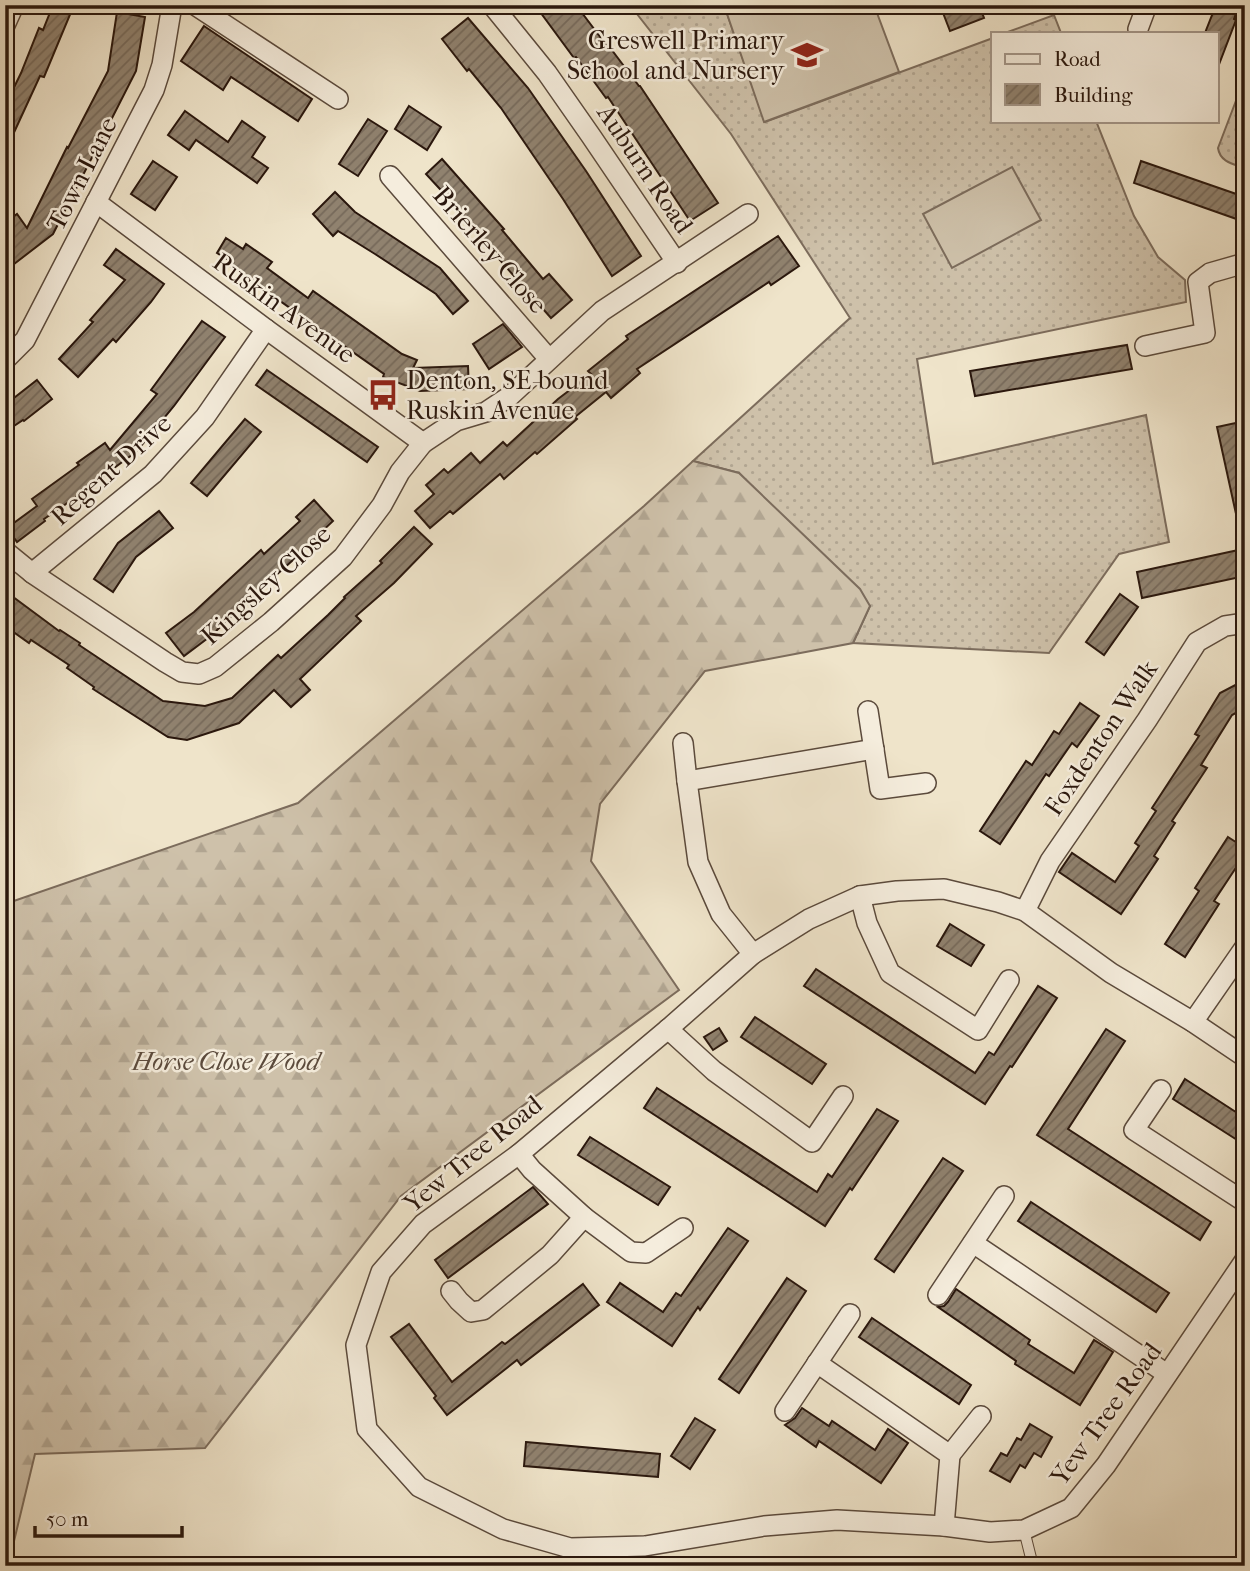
<svg xmlns="http://www.w3.org/2000/svg" width="1250" height="1571" viewBox="0 0 1250 1571" font-family="'IM FELL French Canon',serif">
	<style>
		.grass { fill: url(#grass-dots); stroke: #7c6c5c; stroke-width: 2 }
		.forest { fill: url(#forest-firs); stroke: #7c6c5c; stroke-width: 2 }
		.pitch { fill: #cec1aa; stroke: #7c6c5c; stroke-width: 2 }
		.building { fill: url(#building-hatch); stroke: #2a170d; stroke-width: 2 }
		.lines { fill: none; stroke-linecap: round; stroke-linejoin: round }
		.service-casing { stroke: #5b4a3c; stroke-width: 12 }
		.minor-casing { stroke: #5b4a3c; stroke-width: 22 }
		.service { stroke: #f5eddd; stroke-width: 10 }
		.minor { stroke: #f5eddd; stroke-width: 19 }
		.labels { text-anchor: middle; dominant-baseline: central; stroke-width: 5; stroke-linejoin: round; paint-order: stroke }
		.poi-label { font-size: 26px; fill: #2a170d; stroke: #f5eddd; text-anchor: end }
		.street-label { font-size: 26px; fill: #2a170d; stroke: #f5eddd }
		.park-label { font-size: 26px; font-style: italic; fill: #5b4a3c; stroke: #f5eddd }
	</style>
	<defs>
		<pattern id="grass-dots" width="8" height="8" patternUnits="userSpaceOnUse" patternTransform="scale(1.75)"><rect width="8" height="8" fill="#cec1aa"/><path d="M2 2h.1M6 6h.1" fill="none" stroke="#b1a591" stroke-width="1.8" stroke-linecap="round"/></pattern>
		<pattern id="forest-firs" width="22" height="20" patternUnits="userSpaceOnUse" patternTransform="scale(1.75)"><rect width="22" height="20" fill="#cec1aa"/><path d="M5 1l3.5 6h-7zM16 11l3.5 6h-7z" fill="#b1a591"/></pattern>
		<pattern id="building-hatch" width="6" height="6" patternUnits="userSpaceOnUse" patternTransform="scale(1.75)"><rect width="6" height="6" fill="#90826f"/><path d="M-1 1l2-2M0 6l6-6M5 7l2-2" fill="none" stroke="#76695a"/></pattern>
	</defs>
	<rect width="100%" height="100%" fill="#efe4ca"/>
	<filter id="stains"><feTurbulence type="fractalNoise" baseFrequency=".00286" numOctaves="4"/><feColorMatrix values="0 0 0 0 .2 0 0 0 0 .09 0 0 0 0 .02 0 0 0 .5 -.17"/></filter>
	<radialGradient id="worn" r=".72"><stop offset=".6" stop-color="#630" stop-opacity="0"/><stop offset="1" stop-color="#630" stop-opacity=".3"/></radialGradient>
	<g class="grass">
		<path d="M630,5H724L765,122L993,38V121H1096L1134,216L1158,257L1185,280L1186,302L917,359L933,464L1146,415L1169,542L1119,554L1049,653L853,643L870,606L739,473L693,461L850,318L731,134Z"/>
		<path d="M1054,15L1061,33H1005Z"/>
		<path d="M1245,77V168C1233,164 1220,162 1218,148Z"/>
	</g>
	<path class="forest" d="M693,461L739,473L860,589L870,606L853,643L705,671L600,804L591,861L679,990L401,1196L205,1448L35,1454L8,1566H5V904L298,803L644,506Z"/>
	<g class="pitch">
		<path d="M724,5H874L899,72L764,122Z"/>
		<path d="M1012,167L1041,220L952,268L923,214Z"/>
	</g>
	<g class="building">
		<path d="M53,5H74L44,77L40,76L5,152V106L21,73L39,28L43,30Z"/>
		<path d="M535,5H576L607,46L608,45L639,86H640L718,203L690,221L608,97L606,98L576,57L574,58Z"/>
		<path d="M940,5H979L984,18L950,31Z"/>
		<path d="M1216,5H1239L1234,19L1236,20L1218,67H1217V33H1205Z"/>
		<path d="M117,12L145,17L136,71L53,234L5,271V223L17,214L27,228L67,147L68,148L108,71Z"/>
		<path d="M468,18L528,88L586,171L641,256L612,276L563,199L501,108L469,69L467,71L442,39Z"/>
		<path d="M204,26L312,99L298,121L231,77L223,90L181,61Z"/>
		<path d="M409,106L441,127L427,150L395,129Z"/>
		<path d="M185,111L228,142L242,121L265,137L252,157L268,168L257,183L196,140L189,150L168,135Z"/>
		<path d="M368,119L387,131L358,176L339,164Z"/>
		<path d="M442,159L504,229L502,230L543,279L549,274L572,300L551,318L462,217L464,215L426,174Z"/>
		<path d="M153,161L177,177L155,210L131,194Z"/>
		<path d="M1141,161L1245,197V222L1134,183Z"/>
		<path d="M335,192L355,212L440,268L468,301L453,314L436,294L375,254L338,231L333,236L313,214Z"/>
		<path d="M778,236L799,266L771,285L769,282L637,369L640,373L611,398L606,392L575,417L577,419L537,454L535,452L504,479L500,474L453,514L450,511L430,528L415,511L434,494L426,485L444,469L448,473L471,453L480,463L503,442L507,446L558,399L591,374L588,371L628,339L626,336Z"/>
		<path d="M226,238L243,249L246,244L272,262L267,268L308,298L313,291L402,354L417,360L413,368L468,366L469,389L420,391L383,377L384,374L230,266L233,263L217,253Z"/>
		<path d="M116,249L164,284L151,302L116,342L113,339L78,377L59,359L93,322L90,320L125,280L104,265Z"/>
		<path d="M202,321L225,337L174,406L136,452L81,492L82,493L44,519L45,521L17,542L7,528L37,506L32,499L79,465L77,463L105,443L110,450L157,394L151,390Z"/>
		<path d="M503,324L522,347L489,369L473,344Z"/>
		<path d="M1127,345L1132,369L975,396L970,371Z"/>
		<path d="M267,370L378,447L367,462L256,385Z"/>
		<path d="M37,380L52,399L24,421L23,420L5,432V405Z"/>
		<path d="M245,419L261,432L207,496L191,483Z"/>
		<path d="M1245,421V523H1238L1217,427Z"/>
		<path d="M314,500L333,521L301,551L302,552L245,603L212,635L184,656L166,633L194,612L261,550L264,554L300,521L296,517Z"/>
		<path d="M159,511L173,528L136,557L113,592L94,579L118,543Z"/>
		<path d="M414,527L432,544L394,583L356,616L361,621L300,679L310,690L291,707L274,690L239,723L187,740L168,737L93,689L94,687L67,668L69,665L31,640L29,643L5,626V591L59,631L60,630L80,643L79,645L163,701L205,706L232,698L278,655L281,658L328,615L345,598L344,597L382,563L380,561Z"/>
		<path d="M1243,549L1245,558V576L1142,598L1137,572Z"/>
		<path d="M1120,594L1138,607L1104,655L1086,642Z"/>
		<path d="M1245,680V708L1232,715L1201,765L1207,768L1172,821L1175,823L1154,856L1158,859L1121,914L1059,872L1072,853L1115,882L1139,846L1135,843L1156,811L1152,808L1199,736L1195,734L1220,693Z"/>
		<path d="M1080,703L1099,716L1077,747L1072,743L1049,776L1046,774L1000,844L980,831L1026,761L1032,765L1054,731L1059,734Z"/>
		<path d="M1228,837L1245,848V854L1214,901L1219,904L1185,957L1165,944L1199,891L1195,888Z"/>
		<path d="M950,924L984,945L971,966L937,946Z"/>
		<path d="M816,969L975,1073L989,1052L994,1055L1038,986L1057,998L1012,1067L1010,1066L985,1104L804,986Z"/>
		<path d="M755,1017L826,1064L812,1084L741,1037Z"/>
		<path d="M719,1028L727,1041L713,1050L704,1037Z"/>
		<path d="M1106,1029L1125,1041L1068,1129L1211,1222L1200,1240L1037,1135Z"/>
		<path d="M1185,1079L1245,1118V1145L1173,1099Z"/>
		<path d="M657,1088L817,1192L828,1174L832,1177L877,1109L898,1121L852,1190L850,1188L825,1226L644,1108Z"/>
		<path d="M590,1137L670,1187L658,1205L578,1155Z"/>
		<path d="M943,1158L963,1171L894,1272L875,1259Z"/>
		<path d="M533,1187L548,1204L448,1278L435,1260Z"/>
		<path d="M1031,1202L1169,1293L1156,1312L1018,1221Z"/>
		<path d="M728,1228L748,1241L700,1310L698,1307L672,1346L607,1302L620,1283L663,1312L676,1293L681,1296Z"/>
		<path d="M787,1278L806,1291L739,1393L719,1379Z"/>
		<path d="M583,1284L599,1305L521,1365L517,1360L447,1415L434,1398L436,1396L391,1337L409,1324L452,1382L502,1342L505,1344Z"/>
		<path d="M956,1289L1030,1340L1028,1344L1074,1373L1094,1340L1113,1352L1080,1405L1015,1364L1016,1361L938,1307L944,1306L948,1302Z"/>
		<path d="M872,1318L971,1385L959,1404L859,1337Z"/>
		<path d="M802,1408L829,1426L832,1421L875,1450L888,1429L908,1443L881,1483L819,1441L816,1447L785,1425L795,1418Z"/>
		<path d="M695,1418L715,1430L690,1469L671,1456Z"/>
		<path d="M1030,1424L1052,1437L1041,1457L1034,1453L1025,1468L1020,1465L1010,1482L990,1471L1001,1453L1007,1456L1017,1438L1021,1440Z"/>
		<path d="M526,1442L660,1454L658,1477L524,1466Z"/>
	</g>
	<g class="lines">
		<defs>
			<path id="service" d="M1024,1530L1033,1566"/>
			<g id="minor">
				<path d="M195,5L338,99"/>
				<path d="M492,5L547,73L591,136L677,263"/>
				<path d="M5,25L14,5"/>
				<path d="M1138,29L1147,5"/>
				<path d="M390,176L549,359"/>
				<path d="M96,202L266,329L423,443L456,421L486,412L510,396L602,311L748,214"/>
				<path d="M1145,346L1205,333L1198,282L1210,273L1245,263"/>
				<path d="M5,360L25,340L154,90L162,65L172,5"/>
				<path d="M5,551L32,573L165,662L182,672L199,674L215,667L271,622L343,557L382,505L400,472L423,443"/>
				<path d="M32,573L153,474L205,417L266,329"/>
				<path d="M868,711L880,789L926,783"/>
				<path d="M683,743L687,781"/>
				<path d="M860,896L867,923L890,973L978,1030L1009,980"/>
				<path d="M1025,911L1050,861L1147,720L1197,642L1225,626L1245,623"/>
				<path d="M753,954L721,914L698,862L687,781L874,749"/>
				<path d="M1193,1022L1245,947"/>
				<path d="M668,1029L714,1071L812,1142L843,1096"/>
				<path d="M1245,1057L1193,1022L1111,973L1025,911L998,902L944,889L897,891L860,896L809,919L753,954L668,1029L519,1154L423,1224L381,1272L356,1345L367,1429L419,1487L503,1529L570,1548L645,1546L764,1526L837,1520L944,1526L990,1532L1024,1530L1071,1508L1106,1465L1245,1260"/>
				<path d="M1161,1090L1134,1130L1245,1202"/>
				<path d="M519,1154L532,1170L584,1217L631,1252L646,1253L683,1228"/>
				<path d="M973,1243L1167,1374"/>
				<path d="M451,1291L459,1301L471,1312L483,1310L550,1255L584,1217"/>
				<path d="M938,1295L1004,1196"/>
				<path d="M817,1363L950,1455L944,1526"/>
				<path d="M785,1411L850,1314"/>
				<path d="M950,1455L981,1416"/>
			</g>
		</defs>
		<use href="#service" class="service-casing"/>
		<use href="#minor" class="minor-casing"/>
		<use href="#service" class="service"/>
		<use href="#minor" class="minor"/>
	</g>
	<defs>
		<symbol id="school-bare" viewBox="-9 -9 18 18"><path d="M0-5L7-2L0 1L-7-2ZM-4 1L0 2.5L4 1V4Q0 6-4 4Z" fill="#8f2418" stroke="#f5eddd" stroke-width="2.5" paint-order="stroke"/></symbol>
		<symbol id="bus-bare" viewBox="-9 -9 18 18"><path d="M-5-6H5V4H4V6H2V4H-2V6H-4V4H-5ZM-3.5-4V0h7V-4ZM-3.5 1.2v1.5H-2V1.2ZM2 1.2v1.5H3.5V1.2Z" fill="#8f2418" stroke="#f5eddd" stroke-width="2.5" paint-order="stroke"/></symbol>
	</defs>
	<g fill-rule="evenodd">
		<use href="#school-bare" x="785" y="33" width="44" height="44"/>
		<use href="#bus-bare" x="361" y="373" width="44" height="44"/>
	</g>
	<g class="labels">
		<g class="poi-label">
			<text x="784" y="40">Greswell Primary<tspan x="784" dy="30">School and Nursery</tspan></text>
			<text x="406" y="380" text-anchor="start">Denton, SE-bound<tspan x="406" dy="30">Ruskin Avenue</tspan></text>
		</g>
		<g class="street-label">
			<text transform="translate(645 169) rotate(56)">Auburn Road</text>
			<text transform="translate(82 174) rotate(-63)">Town Lane</text>
			<text transform="translate(490 250) rotate(49)">Brierley Close</text>
			<text transform="translate(284 308) rotate(36)">Ruskin Avenue</text>
			<text transform="translate(111 470) rotate(-42)">Regent Drive</text>
			<text transform="translate(266 585) rotate(-42)">Kingsley Close</text>
			<text transform="translate(1101 738) rotate(-56)">Foxdenton Walk</text>
			<text transform="translate(473 1154) rotate(-39)">Yew Tree Road</text>
			<text transform="translate(1106 1414) rotate(-54)">Yew Tree Road</text>
		</g>
		<g class="park-label">
			<text x="226" y="1061">Horse Close Wood</text>
		</g>
	</g>
	<rect width="1250" height="1571" fill="none" stroke="#efe4ca" stroke-width="28"/>
	<rect x="7" y="7" width="1236" height="1557" fill="none" stroke="#2a170d" stroke-width="3.5"/>
	<rect x="14" y="14" width="1222" height="1543" fill="none" stroke="#2a170d" stroke-width="2"/>
	<rect x="991" y="32" width="228" height="91" fill="#f5eddd" stroke="#a4978a" stroke-width="2"/>
	<rect x="1005" y="54" width="35" height="10" fill="#f5eddd" stroke="#a4978a" stroke-width="2"/>
	<text x="1054" y="66" font-size="21" fill="#2a170d">Road</text>
	<rect x="1005" y="84" width="35" height="21" fill="url(#building-hatch)" stroke="#a4978a" stroke-width="2"/>
	<text x="1054" y="102" font-size="21" fill="#2a170d">Building</text>
	<path d="M35 1526v10h147v-10" fill="none" stroke="#2a170d" stroke-width="3.5"/>
	<text x="46" y="1526" font-size="21" fill="#2a170d" stroke="#f5eddd" stroke-width="5" paint-order="stroke">50 m</text>
	<rect width="100%" height="100%" filter="url(#stains)"/>
	<rect width="100%" height="100%" fill="url(#worn)"/>
</svg>
